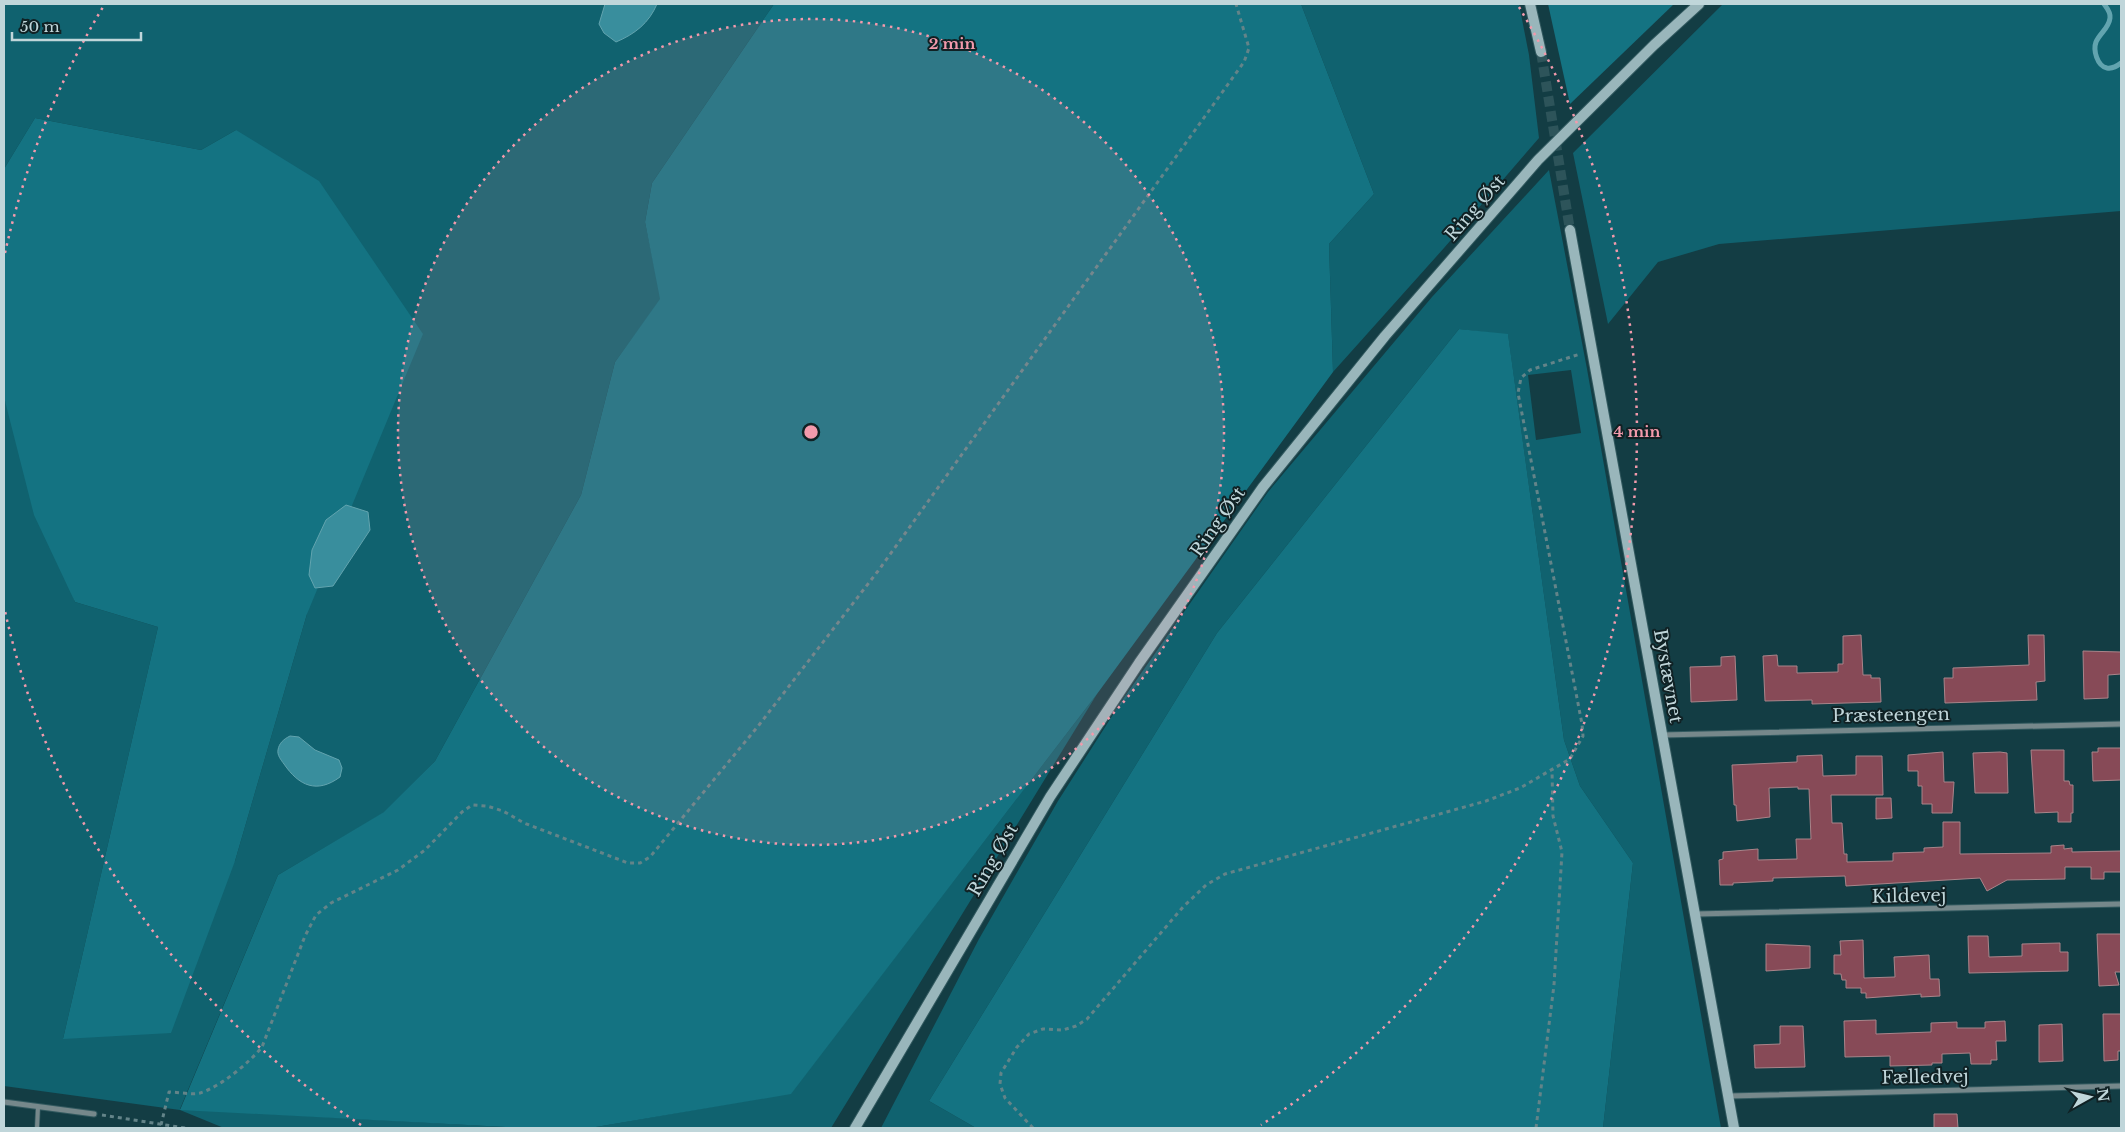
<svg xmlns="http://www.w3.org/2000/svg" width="2125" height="1132" viewBox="0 0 2125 1132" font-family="'Libre Baskerville',serif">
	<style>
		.green { fill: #10626f; fill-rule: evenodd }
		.forest { fill: #147382 }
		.water { fill: #398e9d; stroke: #62a4af }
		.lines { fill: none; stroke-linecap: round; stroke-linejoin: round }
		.stream { stroke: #62a4af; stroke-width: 5 }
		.building { fill: #874a57; stroke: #a9848a }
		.secondary-tunnel { stroke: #2d545a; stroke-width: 10; stroke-dasharray: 10 5; stroke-linecap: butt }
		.lane-casing { stroke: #32595f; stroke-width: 5.5 }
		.street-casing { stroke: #32595f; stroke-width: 7 }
		.secondary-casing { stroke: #32595f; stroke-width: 12 }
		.path { stroke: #638489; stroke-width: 3; stroke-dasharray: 4 4; stroke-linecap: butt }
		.lane { stroke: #76888b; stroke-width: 4 }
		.street { stroke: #76888b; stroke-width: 5 }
		.secondary { stroke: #99b6bb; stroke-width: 10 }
		.ring { fill: none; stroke: #f39aac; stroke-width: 2.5; stroke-dasharray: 2.5 5 }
		.labels { text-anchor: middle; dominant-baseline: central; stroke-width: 4; stroke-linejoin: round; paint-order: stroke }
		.street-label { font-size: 18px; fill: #c0d6da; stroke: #102124 }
		.centre { fill: #f39aac; stroke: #102124; stroke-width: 2.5 }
		.ring-label { font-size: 15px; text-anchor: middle; font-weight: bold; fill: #f39aac; stroke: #102124; stroke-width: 4; stroke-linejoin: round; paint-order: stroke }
	</style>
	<rect width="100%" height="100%" fill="#133d44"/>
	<g class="green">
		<path d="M4,4H774L652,183L645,222L661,299L615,362L581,495L435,761L385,812L278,875L180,1109L525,1128H224L180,1110L4,1086V397L75,602L158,627L63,1039L235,861L307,614L236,130L201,150L35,118L4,169Z"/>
		<path d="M1301,4H1519L1529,55L1539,138L1444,248L1333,372L1329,244L1374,194Z"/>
		<path d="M1723,4H2121V211L1719,244L1658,262L1608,324L1573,153Z"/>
		<path d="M1549,170L1587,369L1721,1128H1603L1633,863L1580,786L1564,740L1508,335L1459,329L1217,633L929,1101L976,1128H881L979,939L1058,801L1121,702L1268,492L1432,297ZM1571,370L1581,433L1536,440L1528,375Z"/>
		<path d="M1097,694L831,1128H590L791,1093Z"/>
	</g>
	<g class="forest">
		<path d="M774,4H1301L1374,194L1329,244L1333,372L1097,694L791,1094L590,1128H525L180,1110L278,875L384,812L435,761L581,495L615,362L660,299L645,222L652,183Z"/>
		<path d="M1548,4H1674L1570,104Z"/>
		<path d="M35,118L201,150L236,130L319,181L423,334L307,614L235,861L171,1033L63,1039L158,627L75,602L34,515L4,397V169Z"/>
		<path d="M1459,329L1508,334L1564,740L1580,786L1633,863L1603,1128H976L929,1101L1217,633Z"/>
	</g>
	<g class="water">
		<path d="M605,4H657C649,23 635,34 616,42L604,33L599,24Z"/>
		<path d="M346,505L368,512L370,530L333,586L315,588L309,575L312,550L326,520Z"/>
		<path d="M290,736L299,737L315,750L339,760L342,768L340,777C317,794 299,786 284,764C281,760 277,755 278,750C279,743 284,739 290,736Z"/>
	</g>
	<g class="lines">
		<path class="stream" d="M2104,4C2107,8 2111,13 2110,18C2109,28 2100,33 2096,42C2093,50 2097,66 2107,68C2113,69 2117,66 2121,63"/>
	</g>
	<g class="building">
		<path d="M1861,635L1863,675H1871V678H1880L1881,702L1812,704V700L1765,701L1763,656L1777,655L1778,666H1797V673L1838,672V664H1843V636Z"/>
		<path d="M2028,635H2044L2045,681L2036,682L2037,700L1945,703L1944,678H1953V668L2029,665Z"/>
		<path d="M2083,651L2121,652V674L2108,675V698L2084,699Z"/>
		<path d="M1735,656L1737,700L1691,702L1690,667L1721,666V657Z"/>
		<path d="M2098,748H2121V780L2093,781L2092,752H2098Z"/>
		<path d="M2031,750H2064V781H2069L2070,785H2073V813H2071V822H2058V812L2035,813Z"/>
		<path d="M1943,752L1944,782H1954L1952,813H1932V804H1922V786H1918V771H1908V755Z"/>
		<path d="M2000,752L2007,753L2008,793H1975L1973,753Z"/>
		<path d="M1822,755L1823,776L1856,775V756H1882L1883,795H1831L1832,823H1842L1844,854H1847V862L1893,861V853L1924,852V848L1943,847V822H1960V854L2051,853V846L2064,845V849L2072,848V852L2121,851V872H2104V879H2091V867H2065V879L2007,880L1987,891L1980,878L1846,886L1845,876L1773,878V881L1733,883V885H1720L1719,860L1723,859V852L1758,849V860L1797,859L1796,839H1811L1809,789H1798V787L1769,788L1770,817L1737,821L1736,805H1734L1732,765L1797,762V756Z"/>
		<path d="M1876,798H1891L1892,818L1876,819Z"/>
		<path d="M2097,934H2121V972H2115L2119,985L2099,986Z"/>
		<path d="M1968,936H1988L1989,957L2022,956V944L2060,943V952H2068V971L1969,973Z"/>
		<path d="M1863,940L1864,978L1895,977L1894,957L1929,955L1930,979H1939L1940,996L1921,997V994L1866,998V993H1861V988H1846V980H1842L1841,974H1834V955H1841L1840,941Z"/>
		<path d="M1766,944L1810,946V968L1766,971Z"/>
		<path d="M2103,1014H2121V1051H2118V1060L2104,1061Z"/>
		<path d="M1876,1020V1034L1931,1032V1023L1957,1022V1028H1985V1022L2005,1021L2006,1041H1996L1997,1060H1991V1064H1971L1970,1053L1942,1054V1063H1932V1065L1890,1066V1056L1845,1057L1844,1021Z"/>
		<path d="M2062,1024L2063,1061L2039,1062V1025Z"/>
		<path d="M1780,1026H1803L1805,1067L1755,1068L1754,1045L1780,1044Z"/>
		<path d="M1934,1114H1957L1958,1128H1934Z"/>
	</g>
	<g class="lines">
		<path class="secondary-tunnel" d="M1541,52L1570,230"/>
		<defs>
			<path id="lane" d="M37,1128L38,1107"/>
			<g id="street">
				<path d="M1662,735L2121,724"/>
				<path d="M1696,914L2121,904"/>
				<path d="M1729,1096L2121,1086"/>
				<path d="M4,1102L94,1114"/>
			</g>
			<g id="secondary">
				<path d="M1530,4L1541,52"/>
				<path d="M1570,230L1734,1128"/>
				<path d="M855,1128L1050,797L1139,663L1263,487L1385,336L1538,160L1654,45L1699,4"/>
			</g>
		</defs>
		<use href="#lane" class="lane-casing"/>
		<use href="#street" class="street-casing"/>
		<use href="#secondary" class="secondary-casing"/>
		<g class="path">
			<path d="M102,1115L185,1128"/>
			<path d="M161,1125L169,1092C178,1092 192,1095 200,1093C220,1087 249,1063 262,1047L305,936L316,915L331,903L398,870L425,850L462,812L472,805L487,806L503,811L524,823L628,863H640L650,857L759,725L878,571L1244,62L1249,48L1236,4"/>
			<path d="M1033,1128L1005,1098L1000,1084L1001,1073L1017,1047L1029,1034L1043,1029L1063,1030L1076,1026L1087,1019L1183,907L1206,885L1225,874L1486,801L1520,788L1570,759L1583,736L1582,724L1518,393L1521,378L1530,370L1580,354"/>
			<path d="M1536,1128L1554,985L1562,852L1553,816L1552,770"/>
		</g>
		<use href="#lane" class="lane"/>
		<use href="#street" class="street"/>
		<use href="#secondary" class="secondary"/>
	</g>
	<circle cx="811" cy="432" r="413" fill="#f39aac" fill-opacity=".12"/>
	<g class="ring">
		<circle cx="811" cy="432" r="413"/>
		<path d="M361 1125A826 826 0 0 1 5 611M5 253A826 826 0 0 1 103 7M1519 7A826 826 0 0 1 1261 1125"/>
	</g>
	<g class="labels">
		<g class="street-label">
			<text transform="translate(1475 208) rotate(-49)">Ring Øst</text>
			<text transform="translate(1218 522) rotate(-55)">Ring Øst</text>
			<text transform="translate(1668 676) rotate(80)">Bystævnet</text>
			<text transform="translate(1891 715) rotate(-1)">Præsteengen</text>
			<text transform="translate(993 860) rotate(-60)">Ring Øst</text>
			<text transform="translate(1909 896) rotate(-1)">Kildevej</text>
			<text transform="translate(1925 1077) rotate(-1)">Fælledvej</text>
		</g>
	</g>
	<circle cx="811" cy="432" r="8" class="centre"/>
	<g class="ring-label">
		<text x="952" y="49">2 min</text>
		<text x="1637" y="437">4 min</text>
	</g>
	<rect width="2125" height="1132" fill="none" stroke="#c0d6da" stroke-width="10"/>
	<g transform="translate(2090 1097) rotate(82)" stroke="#102124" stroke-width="4" paint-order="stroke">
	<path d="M0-4L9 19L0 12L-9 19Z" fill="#c0d6da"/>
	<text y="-8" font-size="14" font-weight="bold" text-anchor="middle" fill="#c0d6da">N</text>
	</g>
	<path d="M12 32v8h129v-8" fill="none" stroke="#c0d6da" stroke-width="2.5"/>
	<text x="20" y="32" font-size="15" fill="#c0d6da" stroke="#102124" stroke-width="4" paint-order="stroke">50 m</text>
</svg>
